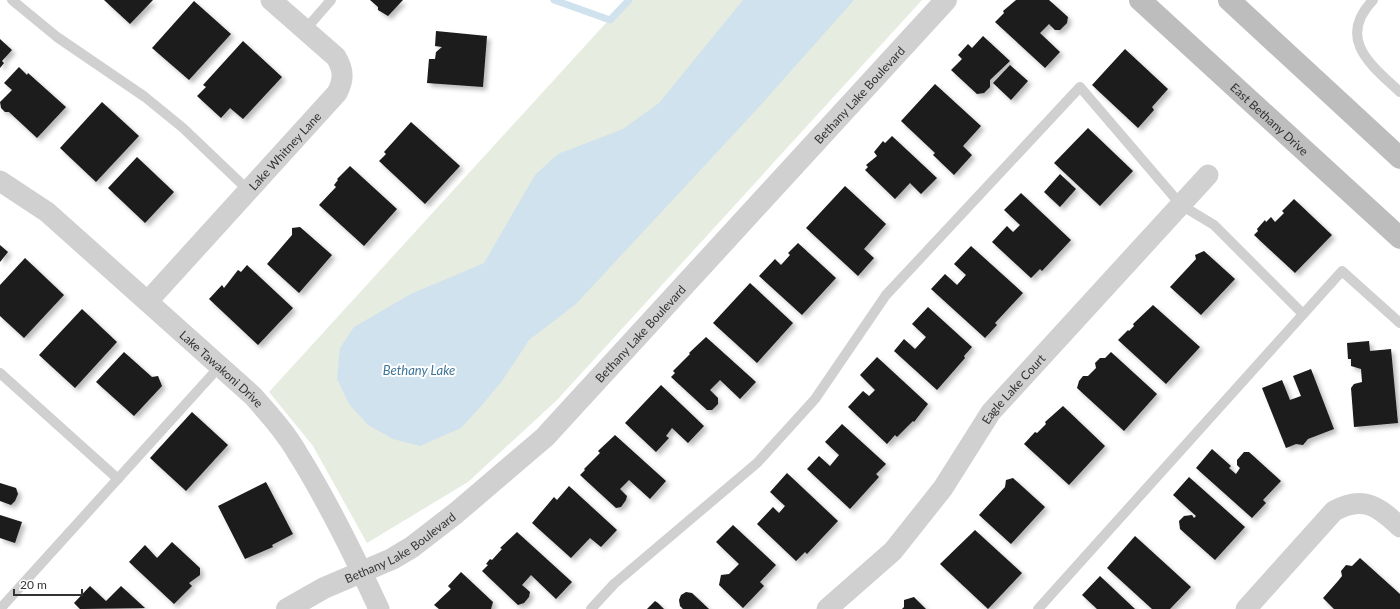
<svg xmlns="http://www.w3.org/2000/svg" width="1400" height="609" viewBox="0 0 1400 609" font-family="Lato,sans-serif">
	<style>
		.green { fill: #e6ecdf }
		.water { fill: #cfe2ee }
		.lines { fill: none; stroke-linecap: round; stroke-linejoin: round }
		.stream { stroke: #cfe2ee; stroke-width: 7 }
		.building { fill: #1a1a1a; filter: url(#shadow) }
		.service { stroke: #d0d0d0; stroke-width: 10 }
		.minor { stroke: #d0d0d0; stroke-width: 21 }
		.tertiary { stroke: #d0d0d0; stroke-width: 22 }
		.secondary { stroke: #bdbdbd; stroke-width: 22 }
		.labels { text-anchor: middle; dominant-baseline: central; stroke-width: 4; stroke-linejoin: round; paint-order: stroke }
		.street-label { font-size: 12px; fill: #333; stroke: #fff }
		.water-label { font-size: 13px; font-style: italic; fill: #3f7597; stroke: #fff }
	</style>
	<defs>
		<filter id="shadow"><feDropShadow dx="3.5" dy="3.5" stdDeviation="2" flood-color="#0004"/></filter>
	</defs>
	<rect width="100%" height="100%" fill="#fff"/>
	<path class="green" d="M627,0H922L557,400L468,482L367,543L313,446L269,392Z"/>
	<path class="water" d="M743,0H854L759,107L576,304L529,340L502,381L482,405L461,428L420,446L393,439L368,425L349,404L337,379L340,348L354,327L411,294L484,263L535,175L558,154L623,129L659,103Z"/>
	<g class="lines">
		<path class="stream" d="M554,0L610,20L629,0"/>
	</g>
	<g class="building">
		<path d="M104,0H153L130,24Z"/>
		<path d="M370,0H403L388,16L378,10V7Z"/>
		<path d="M1016,0H1049L1068,17L1067,23L1060,30H1055L1049,24L1040,33L1060,52L1045,68L995,22L1004,13L1003,11Z"/>
		<path d="M194,1L231,34L189,80L152,48Z"/>
		<path d="M436,31L487,36L483,87L427,83L429,59H435L436,52L442,47L435,46Z"/>
		<path d="M983,36L1010,61L990,80V87L984,93L977,94L951,70L962,59L958,55L968,44L972,48Z"/>
		<path d="M0,39L12,50L2,61L4,63L0,68Z"/>
		<path d="M243,41L282,77L243,119L230,108L221,118L197,96L206,87L203,85Z"/>
		<path d="M1125,49L1168,89L1152,107L1154,110L1138,128L1092,85Z"/>
		<path d="M1010,65L1028,81L1011,100L993,83Z"/>
		<path d="M19,67L27,75L28,73L66,107L37,138L9,112H5L1,108L0,102L12,90L4,83Z"/>
		<path d="M935,84L981,126L963,146L972,155L954,175L933,155L935,153L901,121Z"/>
		<path d="M102,102L139,136L96,182L60,148Z"/>
		<path d="M411,122L460,166L425,204L379,161L386,154L384,152Z"/>
		<path d="M1088,128L1133,171L1100,206L1054,163Z"/>
		<path d="M892,136L937,178L921,194L910,183L895,199L865,170L868,167L866,165L877,156L874,152L883,141L885,143Z"/>
		<path d="M137,157L174,192L145,223L108,188Z"/>
		<path d="M350,166L397,209L364,246L319,205L336,187L334,185L338,180L337,179Z"/>
		<path d="M1060,174L1076,189L1060,207L1044,192Z"/>
		<path d="M845,186L886,224L864,249L874,258L858,276L806,228Z"/>
		<path d="M1021,193L1071,240L1042,271L1040,269L1031,278L992,242L1007,226L1013,232L1020,225L1004,210Z"/>
		<path d="M1294,199L1332,235L1295,273L1254,235L1258,231L1257,229L1265,220L1266,222L1271,217L1275,222L1284,213L1282,211Z"/>
		<path d="M300,227L332,255L299,293L267,264L292,235V228Z"/>
		<path d="M798,243L836,278L802,315L759,276L775,259L781,265L790,255L788,253Z"/>
		<path d="M0,245L8,252L0,262Z"/>
		<path d="M971,246L1023,293L995,323L997,325L985,338L931,289L945,274L957,285L966,275L954,264Z"/>
		<path d="M1204,251L1235,279L1201,315L1170,287L1196,259L1195,255Z"/>
		<path d="M25,258L64,295L24,338L0,316V285Z"/>
		<path d="M247,265L293,308L258,345L209,299L222,285L224,288L238,270L241,272Z"/>
		<path d="M750,283L793,323L757,363L713,323Z"/>
		<path d="M1153,305L1200,347L1166,384L1118,340L1128,330L1129,331L1134,326L1133,324Z"/>
		<path d="M928,307L972,347L964,356L965,358L937,390L894,351L904,339L915,349L926,337L912,324Z"/>
		<path d="M82,309L117,342L75,388L39,355Z"/>
		<path d="M706,337L756,382L740,399L720,380L710,390L718,398V404L712,410H707L671,377L675,373L673,371L690,354L689,353Z"/>
		<path d="M1369,341L1370,351L1391,349L1398,423L1354,427L1351,388L1354,384L1362,382L1361,369L1351,366V359H1348L1347,343Z"/>
		<path d="M124,352L152,377L158,376L162,386L134,416L96,382Z"/>
		<path d="M1111,352L1157,394L1124,431L1077,388L1079,381L1083,376H1088L1096,368L1095,363L1100,358H1105Z"/>
		<path d="M877,357L928,404L914,422L913,421L897,437L895,435L887,444L848,407L863,391L869,396L875,390L860,375Z"/>
		<path d="M1311,369L1334,429L1308,439L1303,445L1296,444L1286,448L1262,388L1282,380L1290,400L1301,396L1293,376Z"/>
		<path d="M661,385L704,426L688,443L672,428L666,436L669,438L656,452L625,423Z"/>
		<path d="M1063,406L1105,446L1069,485L1024,444L1035,432L1037,433L1046,424L1045,422Z"/>
		<path d="M192,412L228,445L186,491L150,458Z"/>
		<path d="M842,424L886,464L876,474L879,477L850,509L807,469L819,456L830,466L839,455L825,442Z"/>
		<path d="M615,435L666,481L650,499L629,480L620,489L627,496L626,500L621,507L616,508L580,475L585,470L584,469L600,453L598,451Z"/>
		<path d="M1212,449L1231,466L1229,468L1236,474L1240,468L1237,465V460L1244,452H1249L1281,481L1263,500L1266,503L1252,518L1196,468Z"/>
		<path d="M787,473L838,521L807,554L805,552L796,561L757,524L773,507L779,513L785,506L770,492Z"/>
		<path d="M1189,477L1245,527L1215,560L1180,529L1179,521L1184,516L1192,515L1194,518L1196,516L1173,495Z"/>
		<path d="M1013,478L1045,507L1011,544L979,515L1005,487L1006,480Z"/>
		<path d="M266,482L293,534L272,545L273,547L245,559L218,506Z"/>
		<path d="M0,483L16,488L18,494L15,501L11,505L0,501Z"/>
		<path d="M569,486L617,530L601,547L590,538L571,558L532,523L554,497L557,500Z"/>
		<path d="M0,515L22,522L15,543L0,538Z"/>
		<path d="M733,525L776,565L760,582L764,586L743,608L719,585L721,575L729,574L739,564L716,542Z"/>
		<path d="M975,530L1022,573L988,609L940,564Z"/>
		<path d="M517,532L572,582L556,599L531,575L522,585L530,592L529,597L524,603L518,605L482,571L488,565L486,564L490,559L492,560L502,549L500,548Z"/>
		<path d="M1135,536L1191,587L1170,609H1152L1107,568Z"/>
		<path d="M172,542L200,568V575L189,583L192,586L174,604L129,562L145,545L157,558Z"/>
		<path d="M1360,558L1400,594V609H1334L1323,598L1338,581L1342,576L1341,571L1346,565L1352,566Z"/>
		<path d="M461,572L493,602L491,609H439L434,605L451,589L448,586Z"/>
		<path d="M1100,576L1135,609H1097L1082,595Z"/>
		<path d="M90,586L106,601L121,586L145,608L80,609L74,603Z"/>
		<path d="M686,592L692,593L709,609H683L680,606L679,600L681,595Z"/>
		<path d="M914,597L926,609H902L904,607V600Z"/>
		<path d="M655,601L658,603L664,609H647Z"/>
	</g>
	<g class="lines">
		<g class="service">
			<path d="M12,0L57,37L145,97L183,128L248,190"/>
			<path d="M1373,0C1336,39 1371,65 1400,92"/>
			<path d="M305,30L331,0"/>
			<path d="M0,373L118,479"/>
			<path d="M0,609L220,366"/>
			<path d="M591,609L614,584L757,463L815,399L886,295L1080,87L1181,205L1214,225L1303,314"/>
			<path d="M1038,609L1342,271L1400,323"/>
		</g>
		<g class="minor">
			<path id="s1" d="M0,181L47,212L253,396C269,414 286,433 298,454C328,502 355,557 379,609"/>
			<path id="s2" d="M148,301L337,93C344,80 344,70 336,57L271,0"/>
			<path id="s3" d="M827,609L893,551L943,488L991,412L1208,175"/>
			<path d="M1246,609L1334,511C1363,495 1378,506 1400,527"/>
		</g>
		<path class="tertiary" id="s4" d="M287,609L324,588L392,559L412,547L456,513L545,437L946,0"/>
		<g class="secondary">
			<path id="s5" d="M1140,0L1400,238"/>
			<path d="M1229,0L1400,158"/>
		</g>
	</g>
	<g class="labels">
		<g class="street-label">
			<text stroke="none"><textPath href="#s4" startOffset="777">Bethany Lake Boulevard</textPath></text>
			<text stroke="none"><textPath href="#s5" startOffset="176">East Bethany Drive</textPath></text>
			<text stroke="none"><textPath href="#s2" startOffset="203">Lake Whitney Lane</textPath></text>
			<text stroke="none"><textPath href="#s4" startOffset="453">Bethany Lake Boulevard</textPath></text>
			<text stroke="none"><textPath href="#s1" startOffset="291">Lake Tawakoni Drive</textPath></text>
			<text stroke="none"><textPath href="#s3" startOffset="290">Eagle Lake Court</textPath></text>
			<text stroke="none"><textPath href="#s4" startOffset="129">Bethany Lake Boulevard</textPath></text>
		</g>
		<g class="water-label">
			<text x="419" y="370">Bethany Lake</text>
		</g>
	</g>
	<path d="M14 589v6h68v-6" fill="none" stroke="#333333" stroke-width="2"/>
	<text x="20" y="589" font-size="12" fill="#333333" stroke="#ffffff" stroke-width="3" paint-order="stroke">20 m</text>
</svg>
